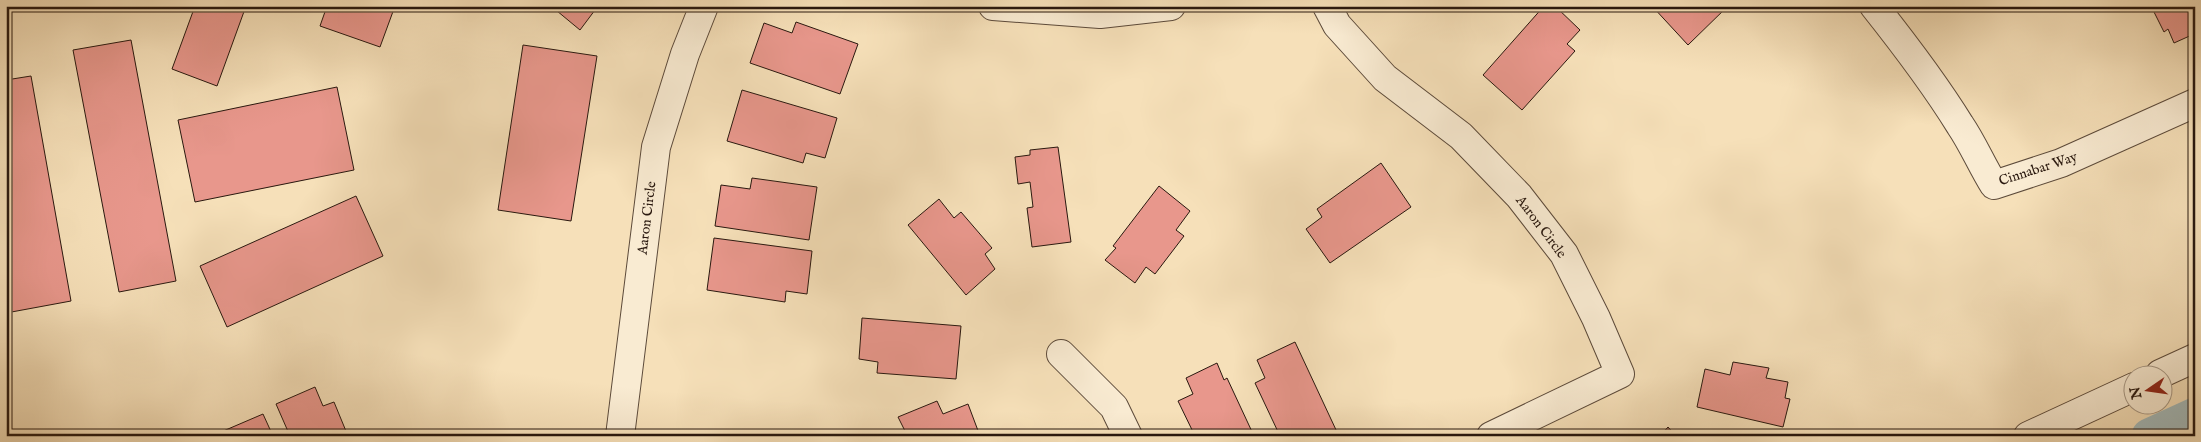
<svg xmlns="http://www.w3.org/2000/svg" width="2201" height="442" viewBox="0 0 2201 442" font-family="'IM FELL English',serif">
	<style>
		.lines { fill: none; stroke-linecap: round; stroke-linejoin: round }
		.canal { stroke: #a3babb; stroke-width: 35 }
		.building { fill: #e8978c; stroke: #29180f }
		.minor-casing { stroke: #5c4a3a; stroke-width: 30 }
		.minor { stroke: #f9ebd2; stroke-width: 28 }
		.labels { text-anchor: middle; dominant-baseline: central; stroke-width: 4; stroke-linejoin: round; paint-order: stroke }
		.street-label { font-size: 14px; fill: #29180f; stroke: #f9ebd2 }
	</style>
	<rect width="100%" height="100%" fill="#f6e0b9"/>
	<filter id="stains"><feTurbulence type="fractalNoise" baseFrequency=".004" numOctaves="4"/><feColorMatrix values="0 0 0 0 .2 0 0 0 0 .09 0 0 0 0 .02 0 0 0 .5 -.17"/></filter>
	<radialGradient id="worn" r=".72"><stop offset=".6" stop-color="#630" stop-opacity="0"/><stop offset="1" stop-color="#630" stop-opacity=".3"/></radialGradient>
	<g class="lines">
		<path class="canal" d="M2149,436L2195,415"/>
	</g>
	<g class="building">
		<path d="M195,6H246L217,86L172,69Z"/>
		<path d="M327,6H395L380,47L320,26Z"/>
		<path d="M551,6H598L580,30Z"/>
		<path d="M1544,6H1555L1580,30L1567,44L1575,51L1522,110L1483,75Z"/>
		<path d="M1652,6H1728L1688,45Z"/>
		<path d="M2151,6H2195V37L2194,34L2174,43L2168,29L2164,32Z"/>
		<path d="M796,22L858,44L840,94L750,63L764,23L792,33Z"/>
		<path d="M131,40L176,281L119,292L73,50Z"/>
		<path d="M523,45L597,56L571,221L498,210Z"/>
		<path d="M31,76L71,301L6,313V80Z"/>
		<path d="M337,87L354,170L195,202L178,120Z"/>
		<path d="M742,90L837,118L825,158L806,153L803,163L727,141Z"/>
		<path d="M1058,147L1071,242L1032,247L1027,208L1033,207L1030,182L1018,184L1015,157L1030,155V150Z"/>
		<path d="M1381,163L1411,207L1330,263L1306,229L1322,217L1317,209Z"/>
		<path d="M752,178L817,187L809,240L715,226L721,185L750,189Z"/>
		<path d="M1159,186L1190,211L1176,230L1184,236L1155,274L1146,267L1135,283L1105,260L1116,248L1113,246Z"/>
		<path d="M356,196L383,256L227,327L200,266Z"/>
		<path d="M939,199L954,218L961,212L992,248L985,254L995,269L966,295L908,225Z"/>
		<path d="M714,238L812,251L807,294L786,291L785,302L707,290Z"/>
		<path d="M862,318L961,326L956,379L877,373L878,362L859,359Z"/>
		<path d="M1295,342L1337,432L1329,436H1280L1255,383L1265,378L1257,360Z"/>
		<path d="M1733,362L1769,368L1766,378L1788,382L1785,398L1790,399L1783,427L1697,407L1705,369L1730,375Z"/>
		<path d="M1217,363L1224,380L1227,378L1254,436H1195L1178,401L1193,394L1186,378Z"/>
		<path d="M315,387L323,406L334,402L348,436H290L276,404Z"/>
		<path d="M937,401L943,414L968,404L980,436H899L906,433L898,417Z"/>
		<path d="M263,414L273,436H214V435Z"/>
		<path d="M1668,427L1676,436H1660Z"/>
	</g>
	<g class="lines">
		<defs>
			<g id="minor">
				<path d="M993,6L1100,14L1171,6"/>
				<path d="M1327,6L1337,25L1385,78L1461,136L1519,196L1564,254L1596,318L1620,374L1491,436"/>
				<path d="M1874,6C1905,45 1934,83 1960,125C1973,144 1982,166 1994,185L2061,163L2195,103"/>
				<path d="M1061,354L1114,407L1128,436"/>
				<path d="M2160,374L2195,358"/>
				<path d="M620,436L656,147L685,54L704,6"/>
				<path d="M2028,436L2134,387"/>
			</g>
		</defs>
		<use href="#minor" class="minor-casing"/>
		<use href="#minor" class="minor"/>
	</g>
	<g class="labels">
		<g class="street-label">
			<text transform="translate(2038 169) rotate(-18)">Cinnabar Way</text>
			<text transform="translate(647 218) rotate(-83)">Aaron Circle</text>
			<text transform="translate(1541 227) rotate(53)">Aaron Circle</text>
		</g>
	</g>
	<rect width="2201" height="442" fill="none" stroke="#f6e0b9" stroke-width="25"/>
	<rect x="8" y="8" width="2186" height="427" fill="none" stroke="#29180f" stroke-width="2.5"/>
	<rect x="12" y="12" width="2176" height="417" fill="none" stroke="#29180f"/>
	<g transform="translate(2148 390) rotate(257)"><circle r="24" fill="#f9ebd2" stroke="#a69784"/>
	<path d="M0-4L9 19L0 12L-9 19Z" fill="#8f2418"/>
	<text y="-8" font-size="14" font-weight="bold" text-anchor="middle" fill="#29180f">N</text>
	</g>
	<rect width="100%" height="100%" filter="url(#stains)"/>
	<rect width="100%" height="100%" fill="url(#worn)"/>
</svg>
